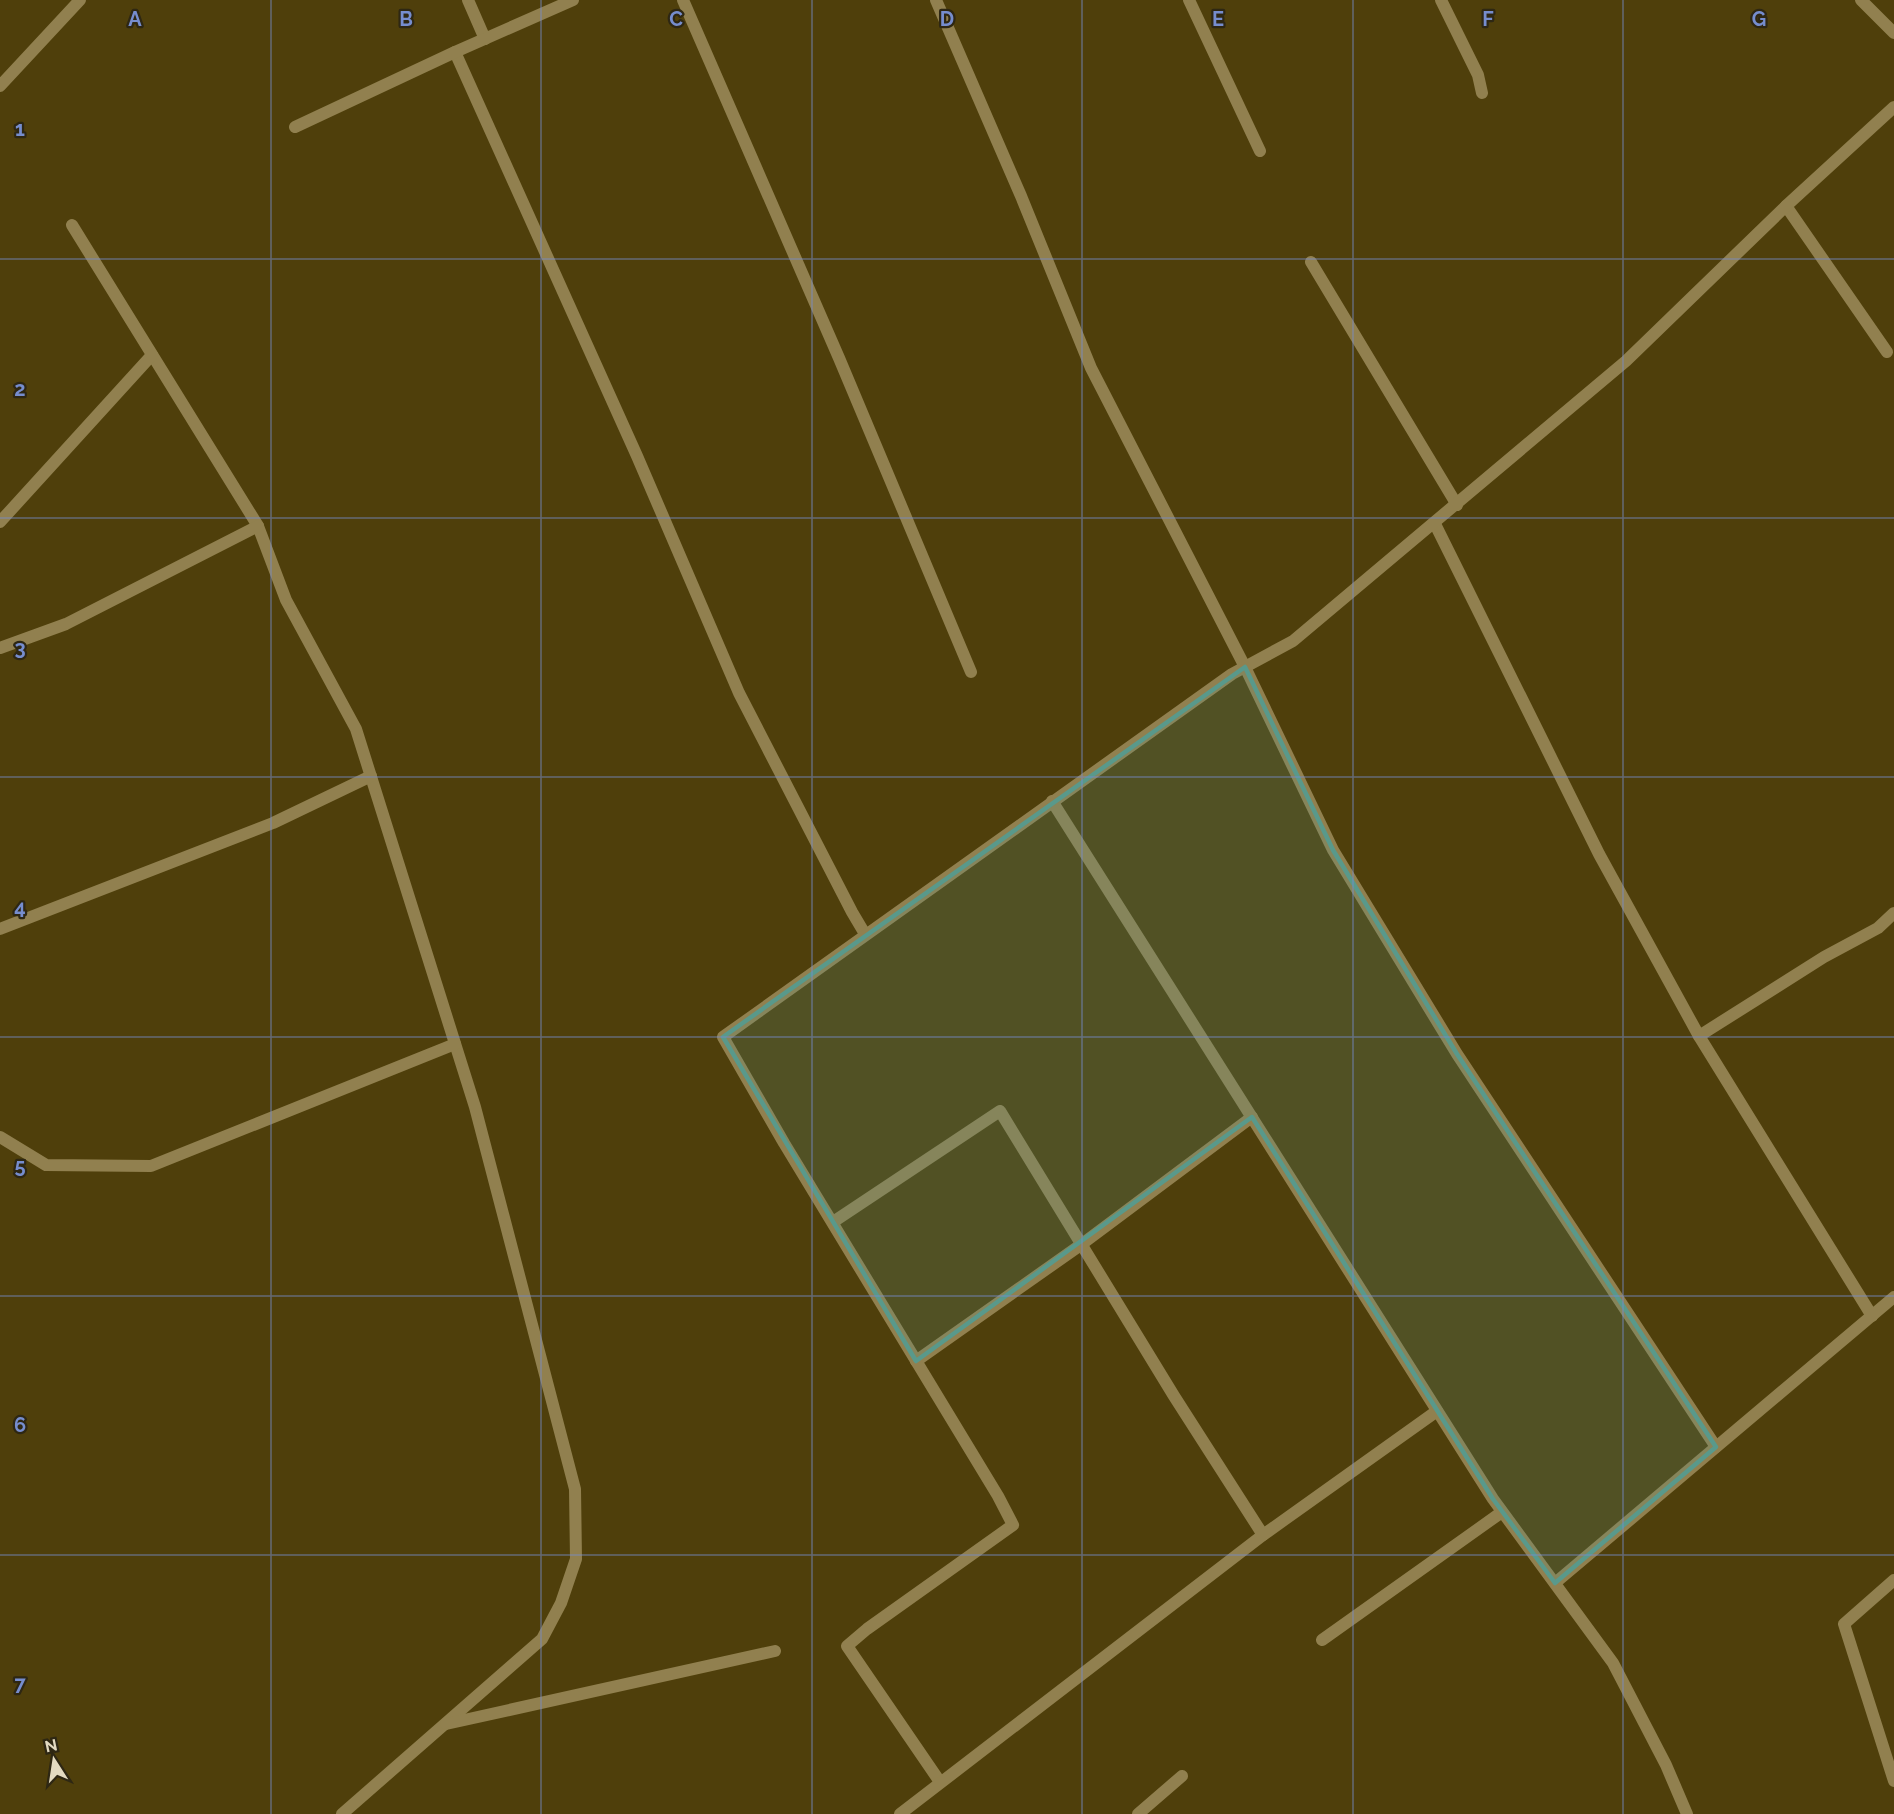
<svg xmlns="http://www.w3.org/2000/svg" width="1894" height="1814" viewBox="0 0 1894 1814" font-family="Raleway,sans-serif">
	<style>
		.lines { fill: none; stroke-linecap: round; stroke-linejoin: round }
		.street { stroke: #91804f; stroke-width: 12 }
		.marked { fill: #59998b; fill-opacity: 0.2; stroke: #59998b; stroke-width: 4.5; stroke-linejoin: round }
		.grid { fill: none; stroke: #768dce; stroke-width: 1.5; stroke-opacity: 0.55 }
		.grid-label { font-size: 20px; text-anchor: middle; font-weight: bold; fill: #768dce; stroke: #2e2713; stroke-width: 4.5; stroke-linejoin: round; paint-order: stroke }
	</style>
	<rect width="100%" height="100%" fill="#4f3f0b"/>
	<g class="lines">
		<g class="street">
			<path d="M468,0L485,39"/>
			<path d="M683,0L839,358L971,672"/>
			<path d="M936,0L1021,196L1091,368L1245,667L1333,850L1457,1054L1716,1447"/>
			<path d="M1189,0L1260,151"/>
			<path d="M1441,0L1478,75L1482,93"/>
			<path d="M1861,0L1894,33"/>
			<path d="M455,52L637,456L739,693L852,912L865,934"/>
			<path d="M0,86L80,0"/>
			<path d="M295,127L455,52L573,0"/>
			<path d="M1786,206L1887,352"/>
			<path d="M72,225L258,526L286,600L356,729L475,1107L575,1489L576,1559L561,1603L542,1639L342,1814"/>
			<path d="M1311,262L1457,505"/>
			<path d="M0,522L152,355"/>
			<path d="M1435,524L1599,854L1699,1036L1872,1316"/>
			<path d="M0,648L66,624L258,526"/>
			<path d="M1052,801L1493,1499L1613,1663L1666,1765L1687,1814"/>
			<path d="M0,929L273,823L371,776"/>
			<path d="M1699,1036L1824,957L1878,928L1894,913"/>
			<path d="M0,1137L46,1165L151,1166L455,1044"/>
			<path d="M833,1222L1000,1111L1174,1396L1263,1535"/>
			<path d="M916,1361L1082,1244L1252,1117"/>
			<path d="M1894,1580L1844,1624L1894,1781"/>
			<path d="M1555,1583L1894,1297"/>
			<path d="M1322,1640L1502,1512"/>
			<path d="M446,1724L775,1651"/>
			<path d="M940,1782L847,1646L867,1629L1013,1525L998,1496L784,1143L723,1037L1232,674L1293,641L1626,361L1786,206L1894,107"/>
			<path d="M900,1814L1263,1535L1437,1411"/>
			<path d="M1138,1814L1182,1776"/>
		</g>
	</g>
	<path class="marked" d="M1245,667L1333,850L1457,1054L1716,1447L1555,1583L1493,1499L1252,1117L916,1361L723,1037Z"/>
	<path class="grid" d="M271,0V1814M541,0V1814M812,0V1814M1082,0V1814M1353,0V1814M1623,0V1814M0,259H1894M0,518H1894M0,777H1894M0,1037H1894M0,1296H1894M0,1555H1894"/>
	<g class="grid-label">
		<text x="135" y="26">A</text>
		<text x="406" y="26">B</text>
		<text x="676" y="26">C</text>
		<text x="947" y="26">D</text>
		<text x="1218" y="26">E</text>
		<text x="1488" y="26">F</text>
		<text x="1759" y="26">G</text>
		<text x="20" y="136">1</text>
		<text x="20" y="396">2</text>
		<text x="20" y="655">3</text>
		<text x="20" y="914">4</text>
		<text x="20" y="1173">5</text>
		<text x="20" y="1432">6</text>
		<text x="20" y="1691">7</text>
	</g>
	<g transform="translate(54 1760) rotate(348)" stroke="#2e2713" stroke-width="4.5" paint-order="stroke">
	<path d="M0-4.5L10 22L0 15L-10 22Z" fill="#e3dac1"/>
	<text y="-9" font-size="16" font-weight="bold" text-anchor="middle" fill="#e3dac1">N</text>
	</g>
</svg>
